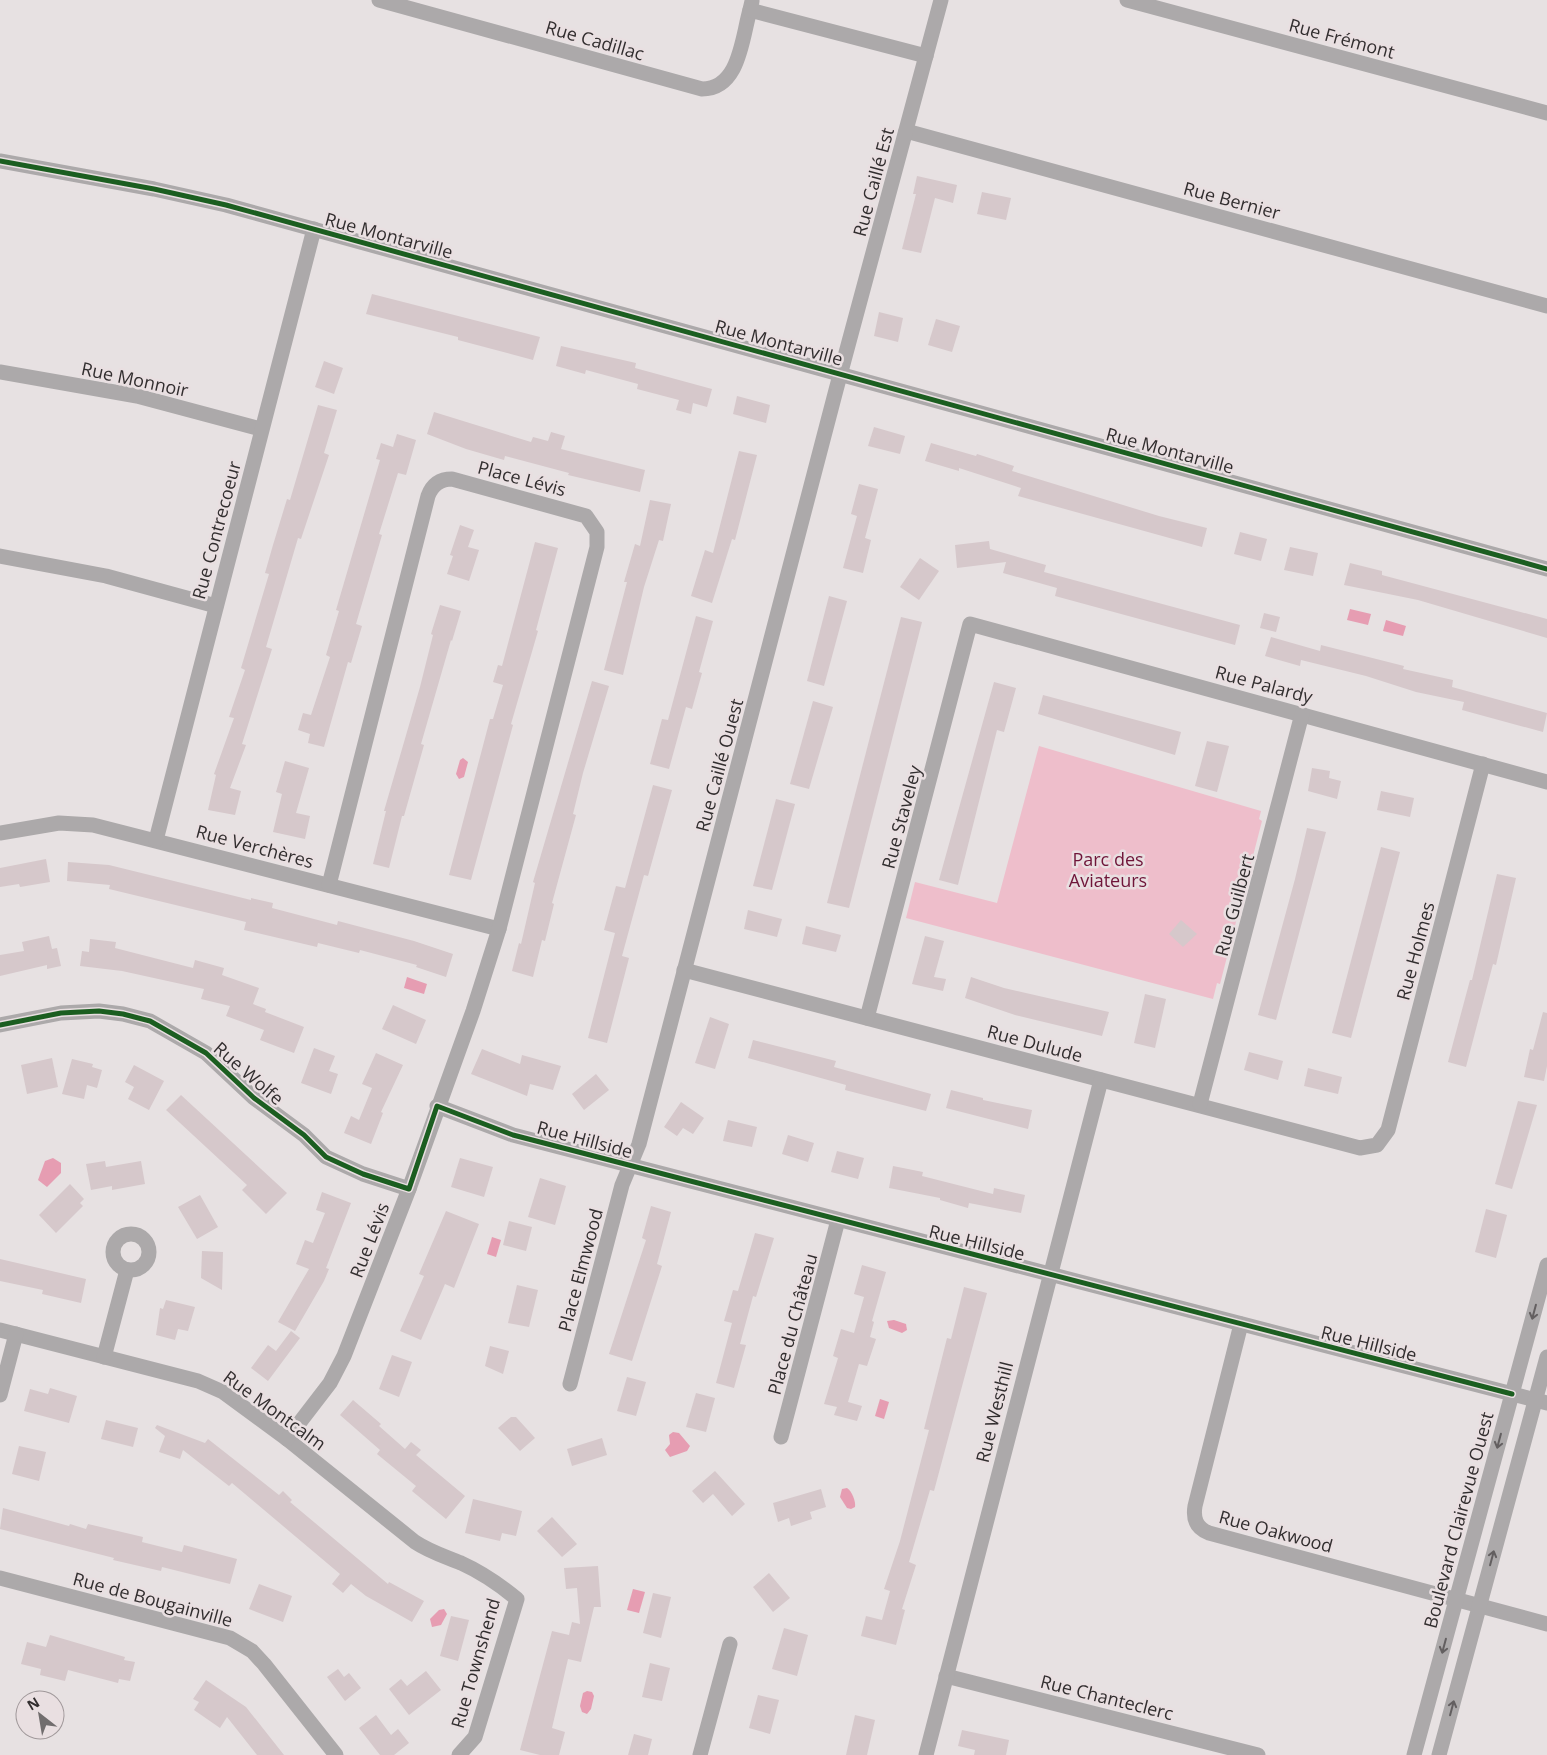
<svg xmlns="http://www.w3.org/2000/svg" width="1547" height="1755" viewBox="0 0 1547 1755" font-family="'Open Sans',sans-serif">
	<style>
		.green { fill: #eebecb }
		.water { fill: #e69db2 }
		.building { fill: #d6c8cb }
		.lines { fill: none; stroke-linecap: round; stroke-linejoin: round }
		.minor { stroke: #aca9aa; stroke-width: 15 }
		.cycleway-casing { stroke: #e9dfe1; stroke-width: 8 }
		.cycleway { stroke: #1b5e20; stroke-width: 5 }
		.oneway { stroke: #635f60 }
		.labels { text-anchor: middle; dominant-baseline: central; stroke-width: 5; stroke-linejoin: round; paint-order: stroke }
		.street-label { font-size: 18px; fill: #322e2f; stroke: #e9dfe1 }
		.park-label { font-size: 18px; fill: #6f1539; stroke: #e9dfe1 }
	</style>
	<rect width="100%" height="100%" fill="#e7e1e2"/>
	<path class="green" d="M1039,746L1261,811L1259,819L1262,821L1220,984L1217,983L1213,999L906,918L915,882L997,903Z"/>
	<g class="water">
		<path d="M1350,609L1371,614L1368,625L1347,620Z"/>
		<path d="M1386,620L1406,626L1403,636L1383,631Z"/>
		<path d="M463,758L468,762L464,777L459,779L456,774L460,760Z"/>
		<path d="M407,977L427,984L424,994L404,988Z"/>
		<path d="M53,1158L61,1163V1173L47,1187L38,1180L45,1161Z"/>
		<path d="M492,1237L501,1240L496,1257L487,1254Z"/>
		<path d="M894,1320L906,1324L907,1330L902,1333L889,1328L887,1321Z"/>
		<path d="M880,1399L889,1402L884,1419L875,1416Z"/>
		<path d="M673,1432L679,1433L690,1446L687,1451L670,1457L665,1450L670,1444L669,1435Z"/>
		<path d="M847,1488C852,1491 856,1502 855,1507L851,1509L847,1508L840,1497L842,1489Z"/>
		<path d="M633,1589L645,1592L639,1613L627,1610Z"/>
		<path d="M444,1609L447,1614L441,1625L432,1627L430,1619L439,1610Z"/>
		<path d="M587,1691L592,1692L594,1696L591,1709L587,1714L582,1712L580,1706L583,1693Z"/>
	</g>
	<g class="building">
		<path d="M917,176L957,185L953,203L935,198L921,253L902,249L916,194H913Z"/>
		<path d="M982,192L1011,198L1006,220L977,214Z"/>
		<path d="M372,294L540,337L533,360L458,340V337L366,314Z"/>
		<path d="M879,312L903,318L898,342L874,336Z"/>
		<path d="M936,319L960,326L952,352L928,345Z"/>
		<path d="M561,346L636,363L635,368L712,389L707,407L693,403L691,414L676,410L679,400L637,389L638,384L586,370L585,374L556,366Z"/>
		<path d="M324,361L343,368L334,394L315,387Z"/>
		<path d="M737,396L770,405L766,423L733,414Z"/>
		<path d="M318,405L337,410L324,453L329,455L301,539L298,538L266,647L272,649L242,744L246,745L230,788L241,791L235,815L208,810L216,775L214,774L234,718L229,717L245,670L241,668L269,574L265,573L273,545L287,499L290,500Z"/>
		<path d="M434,412L531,442L533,437L548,441L551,432L565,436L561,449L645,470L640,492L568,475L569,473L505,456L504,460L466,449L427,434Z"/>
		<path d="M874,427L905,436L900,454L868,446Z"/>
		<path d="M397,434L416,440L406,475L398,473L379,534L382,535L356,624L362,626L351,663L348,662L324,747L308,743L310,734L298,730L303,713L311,715L330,657L326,655L339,611L336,610L380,460L376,459L381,443L393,447Z"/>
		<path d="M931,443L976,456L977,454L1014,466L1012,471L1159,516L1207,528L1202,547L1018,496L1021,488L959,468V471L925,461Z"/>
		<path d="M739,451L757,455L735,540L732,539L712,603L691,596L705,550L713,553Z"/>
		<path d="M859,484L878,489L865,538L871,540L863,573L843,568L857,516L851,514Z"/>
		<path d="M650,500L671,504L663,541L659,540L644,587L623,675L604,670L627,582H624L635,544L640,546Z"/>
		<path d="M460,525L474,530L468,547L479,550L469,581L447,574L453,556L450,555Z"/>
		<path d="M1240,532L1267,539L1261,561L1234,554Z"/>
		<path d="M989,541L990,549L1046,565L1044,572L1240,625L1235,645L1055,596L1057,588L1003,573L1006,562L957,568L955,545Z"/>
		<path d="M535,542L558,548L536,630L538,631L511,724L513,725L471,880L449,875L490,719H493L503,685L493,682L498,665L502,666Z"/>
		<path d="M1290,547L1318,553L1313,576L1284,570Z"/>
		<path d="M920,558L939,571L919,600L900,587Z"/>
		<path d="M1350,563L1382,571V575L1547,619V638L1418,600L1344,585Z"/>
		<path d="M829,596L847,601L824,686L807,681Z"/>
		<path d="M440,605L461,611L452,641L451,640L421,744L424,745L404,816H402L389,868L373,864L386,811H384L420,687L433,635L431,634Z"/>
		<path d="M1264,613L1280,617L1276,632L1260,628Z"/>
		<path d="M696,616L713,621L699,672L702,673L692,709L686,707L669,769L650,764L662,719L668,720Z"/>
		<path d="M901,617L922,622L849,908L827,903Z"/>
		<path d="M1271,637L1320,651L1321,645L1404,666L1403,669L1453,680L1452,687L1547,713L1543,732L1462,710L1464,702L1416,692L1366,676L1301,660L1300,666L1265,656Z"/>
		<path d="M592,681L609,686L583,773L573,814L576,815L552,903L554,904L545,941L542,940L533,977L512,971L519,943L521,944L535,883L533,882Z"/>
		<path d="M994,682L1016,688L1004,732L997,730L958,885L939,880Z"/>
		<path d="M1043,695L1181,732L1175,755L1038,714Z"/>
		<path d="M813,701L833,707L809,789L790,784Z"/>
		<path d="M1207,741L1229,746L1217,792L1195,786Z"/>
		<path d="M285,761L309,768L296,813L310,816L305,839L273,832L282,794L276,792Z"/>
		<path d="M1312,768L1330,771L1329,778L1341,781L1337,799L1308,791Z"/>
		<path d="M653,785L672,790L648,876L644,875L622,956L629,958L607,1043L588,1038L615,933L604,930L616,886L625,888Z"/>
		<path d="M1381,791L1414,798L1410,817L1377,810Z"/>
		<path d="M776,799L795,804L772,890L753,886Z"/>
		<path d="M1307,828L1326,832L1276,1020L1258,1015L1295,879Z"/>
		<path d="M1381,847L1400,852L1351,1038L1332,1033Z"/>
		<path d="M46,859L50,882L20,887L19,884L0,887V868Z"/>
		<path d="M68,862L109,865L251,900V898L273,903L272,908L337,925L338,921L414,941L453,954L446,977L416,967L417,965L360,950L359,953L318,943L317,947L244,930L246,922L109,889L110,885L67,881Z"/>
		<path d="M1497,874L1516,878L1496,965L1493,964L1466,1067L1448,1062L1470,980H1472Z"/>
		<path d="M748,910L782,919L777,937L744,929Z"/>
		<path d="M1181,920L1197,934L1183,947L1169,934Z"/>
		<path d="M806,926L841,935L836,952L802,944Z"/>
		<path d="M49,936L52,949L57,948L61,966L47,969V965L0,976V955L24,951L22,942Z"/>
		<path d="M925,936L944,941L934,977L946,979L943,991L912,984Z"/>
		<path d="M90,939L116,942L115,948L193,968L195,960L224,968L222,975L259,988L253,1004L266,1009L265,1012L304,1027L294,1053L260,1040L264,1030L226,1016L230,1006L201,999L204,989L122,971L80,966L82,951L89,952Z"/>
		<path d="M971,977L1004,988L1109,1012L1102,1036L1015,1015L965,998Z"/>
		<path d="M1145,994L1166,999L1155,1048L1134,1043Z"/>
		<path d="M393,1005L426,1020L416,1044L382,1029Z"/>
		<path d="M1543,1012L1547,1013V1066L1544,1081L1524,1077L1530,1049L1533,1050Z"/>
		<path d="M710,1017L729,1024L715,1069L695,1063Z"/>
		<path d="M753,1040L836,1061L834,1067L931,1094L926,1111L845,1090L846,1085L748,1058Z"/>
		<path d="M314,1048L335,1056L329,1071L338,1074L331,1094L301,1083Z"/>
		<path d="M482,1049L520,1064L522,1055L561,1066L553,1090L530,1084L527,1096L471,1074Z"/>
		<path d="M1249,1052L1283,1061L1278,1080L1244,1070Z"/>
		<path d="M376,1053L403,1065L381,1112L383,1113L371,1144L344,1133L351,1116L359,1120L372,1088L362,1084Z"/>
		<path d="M52,1058L58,1087L27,1094L21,1065Z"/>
		<path d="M72,1059L93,1064L92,1067L102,1070L97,1088L87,1085L84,1099L62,1094Z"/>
		<path d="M134,1065L164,1081L149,1110L128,1099L134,1087L125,1082Z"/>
		<path d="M1308,1068L1342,1077L1338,1094L1304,1086Z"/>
		<path d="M596,1074L609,1090L584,1110L572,1094Z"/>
		<path d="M951,1090L983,1098V1100L1032,1110L1028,1129L946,1108Z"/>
		<path d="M181,1095L287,1193L266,1214L242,1190L247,1185L166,1110Z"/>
		<path d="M1518,1101L1537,1105L1512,1189L1495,1184Z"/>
		<path d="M681,1102L704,1118L693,1134L683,1128L677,1136L664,1127Z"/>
		<path d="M728,1120L757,1127L752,1147L723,1141Z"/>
		<path d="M788,1135L814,1143L808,1162L782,1154Z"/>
		<path d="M837,1151L864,1158L858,1179L831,1172Z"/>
		<path d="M460,1158L493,1167L484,1197L451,1187Z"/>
		<path d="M105,1161L106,1167L141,1161L145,1184L112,1190V1186L91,1190L86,1164Z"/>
		<path d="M893,1166L923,1172L922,1176L993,1194L994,1188L1025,1195L1021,1213L969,1203L968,1208L940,1200V1198L889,1188Z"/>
		<path d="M540,1178L566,1186L555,1225L528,1217Z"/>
		<path d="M70,1184L84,1199L80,1203L83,1206L56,1233L39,1215Z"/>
		<path d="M322,1192L351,1203L326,1268L329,1269L324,1281L295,1331L278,1322L309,1269L296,1264L305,1240L313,1243L325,1213L316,1210Z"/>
		<path d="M200,1195L218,1227L197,1239L178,1207Z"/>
		<path d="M651,1206L671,1212L657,1264L662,1266L632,1361L609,1354L646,1240L642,1238Z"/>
		<path d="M1486,1209L1507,1215L1496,1258L1475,1252Z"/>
		<path d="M446,1211L479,1224L454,1288L445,1284L421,1340L400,1331L424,1276L419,1274Z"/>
		<path d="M509,1221L532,1227L526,1251L503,1245Z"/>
		<path d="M755,1233L774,1238L756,1297L753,1296L740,1344L746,1345L734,1388L716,1383L732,1323L724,1321L733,1290L738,1291Z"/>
		<path d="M202,1251L223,1252L222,1290L201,1278Z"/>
		<path d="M0,1259L86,1279L81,1303L42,1294L43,1290L0,1281Z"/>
		<path d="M862,1265L886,1272L872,1321L874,1322L870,1337L876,1339L867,1366L859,1364L848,1402L862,1406L857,1421L834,1415L837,1407L824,1404L838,1358L833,1356L841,1329L854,1333L864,1297L854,1294Z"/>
		<path d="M517,1285L538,1290L529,1327L508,1323Z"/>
		<path d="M964,1287L987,1293L934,1491L930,1490L909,1562L916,1565L902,1609L905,1610L896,1645L861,1636L866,1616L882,1620L890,1591L884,1589L900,1541L929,1430L924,1429L947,1338L951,1339Z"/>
		<path d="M166,1300L195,1307L188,1331L178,1329L175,1340L156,1335L160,1308L163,1309Z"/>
		<path d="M291,1331L300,1338L268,1381L251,1368L268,1345L276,1351Z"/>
		<path d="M490,1346L509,1351L503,1374L485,1366Z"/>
		<path d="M392,1355L412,1362L399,1397L379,1389Z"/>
		<path d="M627,1377L646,1382L636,1416L617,1411Z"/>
		<path d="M50,1388L77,1396L69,1423L24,1411L30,1389L48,1394Z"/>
		<path d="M696,1393L715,1398L706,1432L686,1427Z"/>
		<path d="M353,1400L381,1424L379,1426L405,1449L411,1442L421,1450L416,1455L465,1496L446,1519L412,1491L416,1486L377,1454L380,1450L340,1415Z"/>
		<path d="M511,1417H516L535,1438L520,1451L498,1428Z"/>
		<path d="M106,1420L138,1428L133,1447L101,1439Z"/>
		<path d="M157,1425L205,1443L208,1439L279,1495L283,1491L292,1500L290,1502L388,1584L389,1582L424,1601L412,1622L366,1596L351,1584L343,1593L332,1584L340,1574L232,1483L229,1486L183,1450L180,1459L159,1452L165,1436L155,1428Z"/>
		<path d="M602,1438L607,1455L572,1466L567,1449Z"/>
		<path d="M19,1446L46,1452L39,1481L12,1474Z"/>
		<path d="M715,1471L745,1504L732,1516L713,1494L703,1503L692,1491Z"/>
		<path d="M821,1489L826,1507L810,1512L812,1519L791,1526L789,1518L778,1522L773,1503Z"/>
		<path d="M473,1499L522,1511L516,1536L502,1533L500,1541L465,1533Z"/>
		<path d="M3,1508L69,1526L70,1524L86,1529L88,1524L143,1537L142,1542L182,1552L184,1545L237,1559L230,1584L162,1567L161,1571L113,1560L114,1558L0,1529Z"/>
		<path d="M552,1517L577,1544L562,1557L537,1531Z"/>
		<path d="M598,1566L601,1607H594L581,1662L568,1659L552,1728L565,1732L559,1755H540L520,1750L552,1631L569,1635L572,1622L580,1624L577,1588L566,1589L564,1568Z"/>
		<path d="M769,1573L790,1598L773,1612L753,1587Z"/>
		<path d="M259,1584L292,1596L283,1622L249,1609Z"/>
		<path d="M653,1593L671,1597L661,1638L643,1633Z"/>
		<path d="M451,1616L469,1620L458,1661L440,1656Z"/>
		<path d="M784,1628L808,1635L797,1676L772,1669Z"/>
		<path d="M50,1635L125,1657L124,1660L135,1662L130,1681L119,1679L118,1683L68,1670L65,1681L40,1675L41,1669L21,1664L27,1642L46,1647Z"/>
		<path d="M650,1663L670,1668L662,1701L642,1697Z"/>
		<path d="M338,1669L344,1677L349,1673L361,1688L345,1701L327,1677Z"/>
		<path d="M426,1671L441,1690L409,1715L389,1689L401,1679L407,1686Z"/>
		<path d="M206,1680L246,1707L284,1755H257L227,1717L220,1728L194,1710L199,1702L193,1699Z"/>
		<path d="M758,1695L779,1700L770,1734L749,1728Z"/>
		<path d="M376,1715L391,1735L398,1729L409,1743L394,1755H380L359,1728Z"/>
		<path d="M855,1715L875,1720L867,1755H846Z"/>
		<path d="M962,1730L1009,1740L1006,1755H974L975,1750L958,1746Z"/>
		<path d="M634,1734L652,1739L648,1755H628Z"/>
	</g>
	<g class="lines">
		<g class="minor">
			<path d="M379,0L702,89C740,89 742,37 750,10"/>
			<path d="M1127,0L1547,113"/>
			<path d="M752,1L750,10L926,56"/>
			<path d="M906,131L1547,306"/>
			<path d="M0,161L154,189L226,205L1547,569"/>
			<path d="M0,372L137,396L261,429"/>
			<path d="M0,556L106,576L216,606"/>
			<path d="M0,833L59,823L93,825L499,929"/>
			<path d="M156,840L314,229"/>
			<path d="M684,970L1360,1148L1377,1145L1388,1130L1483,764"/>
			<path d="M867,1018L970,624L1547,782"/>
			<path d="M0,1025L61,1013L99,1011L123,1014L150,1021L206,1053L254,1098L304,1135L326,1157L363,1174L409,1189"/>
			<path d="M1200,1104L1302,714"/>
			<path d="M437,1106L513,1135L1547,1403"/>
			<circle cx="131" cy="1252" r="18"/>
			<path d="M1241,1324L1195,1506C1193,1518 1196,1528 1209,1533L1547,1624"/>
			<path d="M0,1330L198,1381L223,1392L287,1439L415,1542C430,1552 444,1556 461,1563C481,1572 500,1585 517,1599L475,1737L459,1755"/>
			<path d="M104,1357L127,1270"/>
			<path d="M570,1384L622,1185L639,1144L836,390L941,0"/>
			<path d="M0,1395L16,1334"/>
			<path d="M781,1437L838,1220"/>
			<path d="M287,1439L330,1383L344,1356L409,1189L473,1011L499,929L597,547V532L586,516L452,479C440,479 432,485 428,496L329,885"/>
			<path d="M0,1578L230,1638L252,1651L264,1664L336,1755"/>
			<path d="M946,1676L1258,1755"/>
			<path d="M700,1755L730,1644"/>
			<path d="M926,1755L1101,1080"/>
			<path d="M1414,1755L1547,1265"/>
			<path d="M1439,1755L1547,1357"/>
		</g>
		<defs>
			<g id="cycleway">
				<path d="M0,161L154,189L226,205L1547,569"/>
				<path d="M0,1025L61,1013L99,1011L123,1014L150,1021L206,1053L254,1098L304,1135L326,1157L363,1174L409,1189L437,1106L513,1135L1512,1394"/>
			</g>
		</defs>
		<use href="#cycleway" class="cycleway-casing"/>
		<use href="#cycleway" class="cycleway"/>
	</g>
	<defs><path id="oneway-shaft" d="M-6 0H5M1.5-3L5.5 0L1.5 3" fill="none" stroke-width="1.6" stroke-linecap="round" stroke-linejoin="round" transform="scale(1.25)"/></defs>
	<g class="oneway">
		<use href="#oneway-shaft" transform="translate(1534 1312) rotate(105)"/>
		<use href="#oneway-shaft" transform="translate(1499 1441) rotate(105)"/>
		<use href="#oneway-shaft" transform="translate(1492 1558) rotate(-75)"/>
		<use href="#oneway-shaft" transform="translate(1444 1646) rotate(105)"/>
		<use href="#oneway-shaft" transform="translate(1452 1708) rotate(-75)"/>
	</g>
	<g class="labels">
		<g class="street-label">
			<text transform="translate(1342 38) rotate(15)">Rue Frémont</text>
			<text transform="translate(595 40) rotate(16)">Rue Cadillac</text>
			<text transform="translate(873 182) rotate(-75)">Rue Caillé Est</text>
			<text transform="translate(1232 200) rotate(15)">Rue Bernier</text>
			<text transform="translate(389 235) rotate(15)">Rue Montarville</text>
			<text transform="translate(779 342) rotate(15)">Rue Montarville</text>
			<text transform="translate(135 379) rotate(12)">Rue Monnoir</text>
			<text transform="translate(1170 450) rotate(15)">Rue Montarville</text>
			<text transform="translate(522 478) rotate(15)">Place Lévis</text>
			<text transform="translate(216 530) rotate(-75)">Rue Contrecoeur</text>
			<text transform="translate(1264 684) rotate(15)">Rue Palardy</text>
			<text transform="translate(719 765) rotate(-75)">Rue Caillé Ouest</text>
			<text transform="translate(901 817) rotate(-75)">Rue Staveley</text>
			<text transform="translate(255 846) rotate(15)">Rue Verchères</text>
			<text transform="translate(1234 905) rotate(-75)">Rue Guilbert</text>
			<text transform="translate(1415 951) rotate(-75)">Rue Holmes</text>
			<text transform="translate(1035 1043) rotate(15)">Rue Dulude</text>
			<text transform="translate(249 1073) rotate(41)">Rue Wolfe</text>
			<text transform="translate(585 1139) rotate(15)">Rue Hillside</text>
			<text transform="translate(369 1240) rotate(-69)">Rue Lévis</text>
			<text transform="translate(977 1242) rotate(14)">Rue Hillside</text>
			<text transform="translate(580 1270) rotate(-75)">Place Elmwood</text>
			<text transform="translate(792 1324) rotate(-75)">Place du Château</text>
			<text transform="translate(1369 1343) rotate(14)">Rue Hillside</text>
			<text transform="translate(275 1410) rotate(36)">Rue Montcalm</text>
			<text transform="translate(994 1412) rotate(-76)">Rue Westhill</text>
			<text transform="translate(1458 1520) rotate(-75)">Boulevard Clairevue Ouest</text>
			<text transform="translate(1276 1531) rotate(15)">Rue Oakwood</text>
			<text transform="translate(153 1599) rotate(15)">Rue de Bougainville</text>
			<text transform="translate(475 1663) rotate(-74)">Rue Townshend</text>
			<text transform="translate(1107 1697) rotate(14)">Rue Chanteclerc</text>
		</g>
		<g class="park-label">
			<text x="1108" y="859">Parc des<tspan x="1108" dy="21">Aviateurs</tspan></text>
		</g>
	</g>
	<g transform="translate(40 1715) rotate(329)"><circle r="24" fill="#e9dfe1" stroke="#a0989a"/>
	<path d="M0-4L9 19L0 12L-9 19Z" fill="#716d6e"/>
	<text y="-8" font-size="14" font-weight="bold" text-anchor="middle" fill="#322e2f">N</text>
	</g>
</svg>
